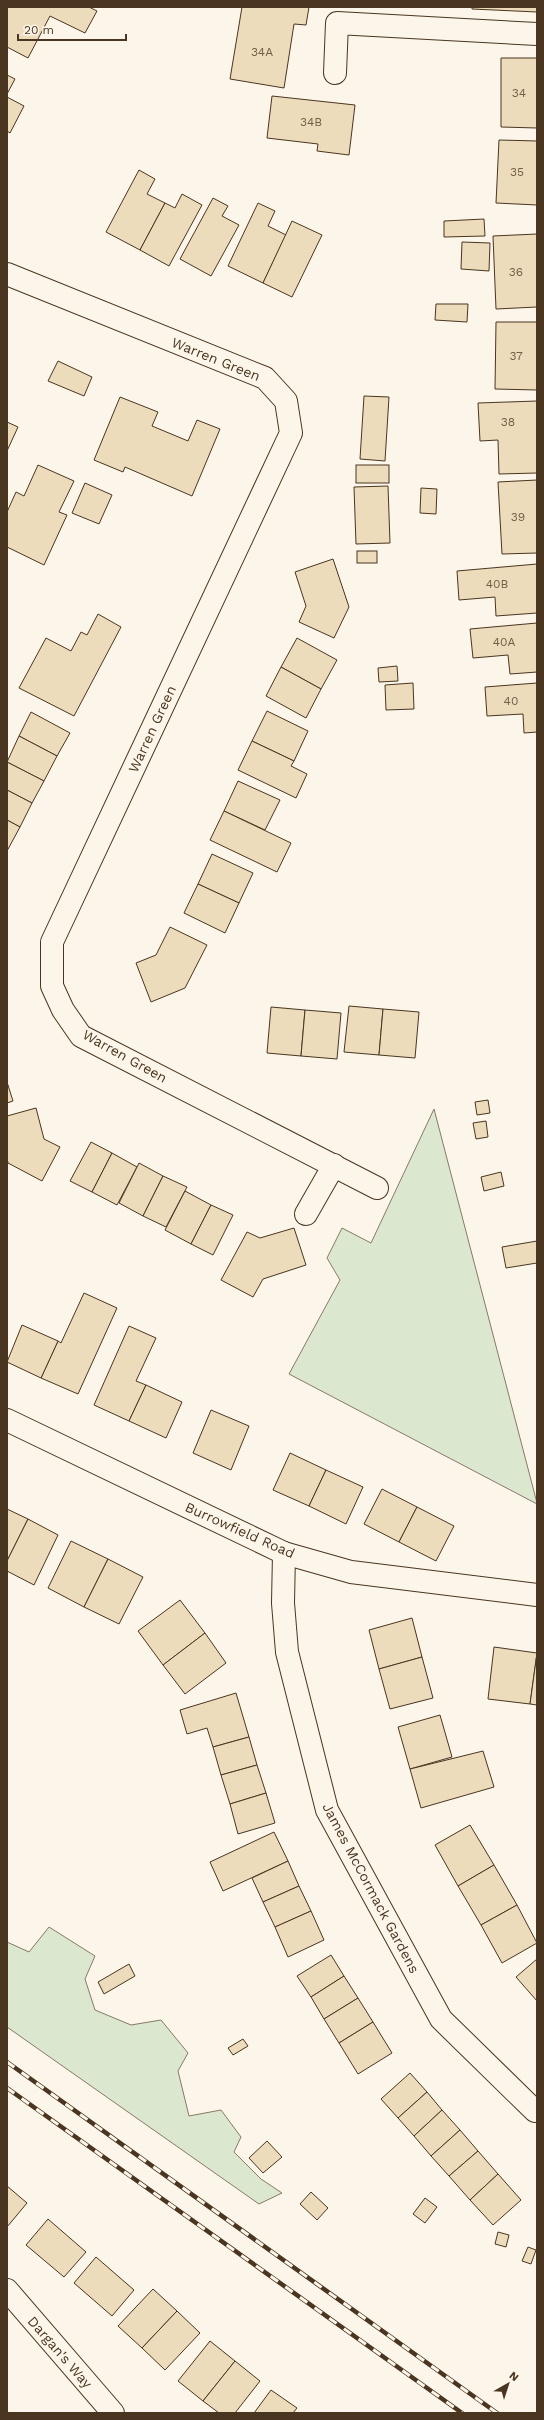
<svg xmlns="http://www.w3.org/2000/svg" width="544" height="2420" viewBox="0 0 544 2420" font-family="'Work Sans',sans-serif">
	<style>
		.green { fill: #dce7d0; stroke: #887966 }
		.building { fill: #ecdcbc; stroke: #4a3520 }
		.lines { fill: none; stroke-linecap: round; stroke-linejoin: round }
		.minor-casing { stroke: #4a3520; stroke-width: 24 }
		.minor { stroke: #fbf6e9; stroke-width: 22 }
		.rail-casing { stroke: #4a3520; stroke-width: 4.5 }
		.rail { stroke: #fbf6e9; stroke-width: 3; stroke-dasharray: 9; stroke-linecap: butt }
		.labels { text-anchor: middle; dominant-baseline: central; stroke-width: 3; stroke-linejoin: round; paint-order: stroke }
		.number-label { font-size: 12px; fill: #725f47 }
		.street-label { font-size: 14px; fill: #4a3520; stroke: #fbf6e9 }
	</style>
	<rect width="100%" height="100%" fill="#fbf6e9"/>
	<g class="green">
		<path d="M434,1109L537,1503V1504L289,1374L340,1280L327,1258L342,1228L371,1243Z"/>
		<path d="M49,1927L95,1956L85,1979L95,2010L131,2025L161,2020L188,2053L178,2071L189,2116L221,2110L241,2137L234,2152L261,2179L282,2193L259,2204L7,2027V1942L29,1952Z"/>
	</g>
	<g class="building">
		<path d="M7,7H89L97,11L85,33L50,16L28,58L7,47Z"/>
		<path d="M242,7H309L306,25L294,24L284,88L230,79Z"/>
		<path d="M472,7H537V12L472,9Z"/>
		<path d="M501,58H537V128L501,127Z"/>
		<path d="M7,75L15,79L7,94Z"/>
		<path d="M272,96L355,105L349,155L317,151L318,144L267,138Z"/>
		<path d="M7,97L24,106L10,133L7,131Z"/>
		<path d="M499,140L537,141V205L496,203Z"/>
		<path d="M139,170L155,179L147,194L165,203L140,250L106,232Z"/>
		<path d="M182,194L202,205L169,266L140,250L165,203L175,208Z"/>
		<path d="M213,198L228,206L222,216L239,225L211,276L180,259Z"/>
		<path d="M258,203L275,211L268,226L286,235L263,283L228,266Z"/>
		<path d="M484,219L485,236L444,237V221Z"/>
		<path d="M292,221L322,235L292,297L263,283Z"/>
		<path d="M537,234V307L496,309L493,236Z"/>
		<path d="M462,242L490,243L489,271L461,269Z"/>
		<path d="M436,304H468L467,322L435,320Z"/>
		<path d="M496,322H537V390L495,389Z"/>
		<path d="M58,361L92,377L84,396L48,381Z"/>
		<path d="M364,396L389,397L385,461L360,459Z"/>
		<path d="M120,397L158,412L152,426L188,441L197,420L220,429L192,496L125,467L123,472L94,460Z"/>
		<path d="M537,401V473L499,474L498,440L480,441L478,403Z"/>
		<path d="M7,422L18,427L7,451Z"/>
		<path d="M38,465L74,481L59,512L67,515L44,565L7,547V512L16,492L24,496Z"/>
		<rect x="356" y="465" width="33" height="18"/>
		<path d="M537,480V553L502,554L498,482Z"/>
		<path d="M85,483L112,495L99,524L72,513Z"/>
		<path d="M388,486L390,543L356,544L354,487Z"/>
		<path d="M421,488L437,489L436,514L420,513Z"/>
		<rect x="357" y="551" width="20" height="12"/>
		<path d="M333,559L349,607L334,638L299,622L306,606L295,572Z"/>
		<path d="M537,564V613L496,616L495,597L459,600L457,571Z"/>
		<path d="M98,614L121,627L74,716L19,688L46,638L71,651L81,632L87,635Z"/>
		<path d="M537,623V672L510,674L508,655L473,658L470,629Z"/>
		<path d="M297,638L337,660L321,689L281,667Z"/>
		<path d="M397,666L398,681L379,682L378,668Z"/>
		<path d="M281,667L321,689L306,718L266,696Z"/>
		<path d="M413,683L414,709L386,710L385,685Z"/>
		<path d="M537,683V732L524,733L523,714L487,716L485,687Z"/>
		<path d="M267,711L308,731L294,761L252,741Z"/>
		<path d="M31,712L70,733L57,756L19,736Z"/>
		<path d="M19,736L57,756L44,781L7,762Z"/>
		<path d="M252,741L294,761L291,766L307,774L296,798L238,770Z"/>
		<path d="M7,762L44,781L32,803L7,790Z"/>
		<path d="M238,781L280,800L265,830L224,811Z"/>
		<path d="M7,790L32,803L20,827L7,820Z"/>
		<path d="M224,811L291,843L277,872L210,840Z"/>
		<path d="M7,820L20,827L7,851Z"/>
		<path d="M212,854L253,873L239,903L198,884Z"/>
		<path d="M198,884L239,903L225,933L184,913Z"/>
		<path d="M170,927L207,945L185,988L151,1002L136,963L156,955Z"/>
		<path d="M349,1006L383,1009L379,1055L344,1052Z"/>
		<path d="M271,1007L305,1010L301,1056L267,1053Z"/>
		<path d="M383,1009L419,1012L415,1058L379,1055Z"/>
		<path d="M305,1010L341,1013L337,1059L301,1056Z"/>
		<path d="M7,1082L13,1101L7,1103Z"/>
		<path d="M488,1100L490,1113L477,1115L475,1102Z"/>
		<path d="M36,1108L44,1139L60,1147L42,1181L8,1163L7,1158V1116Z"/>
		<path d="M486,1121L488,1137L476,1139L473,1123Z"/>
		<path d="M91,1142L112,1153L92,1192L70,1181Z"/>
		<path d="M112,1153L137,1167L117,1205L92,1192Z"/>
		<path d="M139,1163L163,1176L143,1216L119,1203Z"/>
		<path d="M501,1172L504,1186L484,1191L481,1177Z"/>
		<path d="M163,1176L187,1187L166,1227L143,1216Z"/>
		<path d="M185,1191L211,1205L191,1244L165,1230Z"/>
		<path d="M211,1205L233,1215L213,1255L191,1244Z"/>
		<path d="M294,1228L306,1265L263,1279L253,1297L221,1280L247,1232L260,1238Z"/>
		<path d="M537,1241V1263L506,1268L502,1247Z"/>
		<path d="M84,1293L117,1308L78,1394L41,1378L58,1341L61,1343Z"/>
		<path d="M22,1325L58,1341L41,1378L7,1362Z"/>
		<path d="M129,1326L156,1338L136,1381L146,1385L129,1421L94,1405Z"/>
		<path d="M146,1385L182,1402L166,1438L129,1421Z"/>
		<path d="M211,1410L249,1426L231,1470L193,1453Z"/>
		<path d="M290,1453L326,1470L309,1506L273,1490Z"/>
		<path d="M326,1470L363,1487L346,1524L309,1506Z"/>
		<path d="M382,1489L417,1507L399,1542L364,1524Z"/>
		<path d="M417,1507L454,1526L436,1561L399,1542Z"/>
		<path d="M7,1509L28,1519L7,1561Z"/>
		<path d="M28,1519L58,1535L34,1585L7,1571V1561Z"/>
		<path d="M71,1541L108,1559L84,1607L48,1588Z"/>
		<path d="M108,1559L143,1577L119,1624L84,1607Z"/>
		<path d="M180,1600L205,1633L163,1665L138,1631Z"/>
		<path d="M412,1618L422,1657L379,1669L369,1630Z"/>
		<path d="M205,1633L226,1663L185,1694L163,1665Z"/>
		<path d="M494,1647L537,1653L530,1704L488,1699Z"/>
		<path d="M537,1653V1705L530,1704Z"/>
		<path d="M422,1657L433,1698L390,1709L379,1669Z"/>
		<path d="M236,1693L249,1737L213,1747L207,1728L187,1734L180,1710Z"/>
		<path d="M440,1715L452,1757L410,1769L398,1727Z"/>
		<path d="M249,1737L257,1765L221,1775L213,1747Z"/>
		<path d="M483,1751L494,1787L421,1808L410,1769Z"/>
		<path d="M257,1765L266,1793L230,1804L221,1775Z"/>
		<path d="M266,1793L275,1823L238,1834L230,1804Z"/>
		<path d="M470,1825L494,1865L458,1886L435,1845Z"/>
		<path d="M274,1832L288,1861L223,1891L210,1862Z"/>
		<path d="M288,1861L299,1886L263,1902L252,1878Z"/>
		<path d="M494,1865L517,1905L481,1925L458,1886Z"/>
		<path d="M299,1886L311,1911L275,1927L263,1902Z"/>
		<path d="M517,1905L537,1943L502,1963L481,1925Z"/>
		<path d="M311,1911L324,1940L288,1957L275,1927Z"/>
		<path d="M331,1955L344,1976L311,1997L297,1976Z"/>
		<path d="M537,1959V2001L516,1977Z"/>
		<path d="M129,1964L135,1976L104,1994L98,1982Z"/>
		<path d="M344,1976L358,1998L324,2019L311,1997Z"/>
		<path d="M358,1998L373,2022L339,2043L324,2019Z"/>
		<path d="M373,2022L392,2053L358,2074L339,2043Z"/>
		<path d="M243,2039L248,2046L233,2055L228,2048Z"/>
		<path d="M410,2073L427,2092L398,2118L381,2099Z"/>
		<path d="M427,2092L442,2110L414,2136L398,2118Z"/>
		<path d="M442,2110L460,2130L431,2156L414,2136Z"/>
		<path d="M460,2130L478,2151L449,2176L431,2156Z"/>
		<path d="M267,2141L282,2157L263,2173L249,2158Z"/>
		<path d="M478,2151L498,2174L470,2200L449,2176Z"/>
		<path d="M498,2174L521,2200L493,2225L470,2200Z"/>
		<path d="M7,2186L27,2203L7,2227Z"/>
		<path d="M311,2192L328,2208L317,2220L300,2204Z"/>
		<path d="M425,2198L437,2207L425,2223L413,2214Z"/>
		<path d="M48,2219L86,2252L64,2277L26,2245Z"/>
		<path d="M498,2232L509,2235L506,2247L495,2244Z"/>
		<path d="M528,2247L536,2250L531,2264L522,2261Z"/>
		<path d="M96,2257L134,2290L112,2316L74,2283Z"/>
		<path d="M153,2289L177,2311L142,2348L118,2326Z"/>
		<path d="M177,2311L200,2333L165,2370L142,2348Z"/>
		<path d="M210,2341L235,2361L203,2401L178,2381Z"/>
		<path d="M235,2361L260,2381L235,2413H219L203,2401Z"/>
		<path d="M271,2390L297,2408L293,2413H254Z"/>
	</g>
	<g class="lines">
		<defs>
			<g id="minor">
				<path d="M335,73L337,23L537,34"/>
				<path d="M7,274L265,378L286,401L291,433L52,942V986L63,1010L81,1036L377,1188"/>
				<path d="M306,1214L334,1165"/>
				<path d="M7,1420L284,1553L351,1572L537,1595"/>
				<path d="M284,1553L283,1603L287,1652L327,1810L441,2019L535,2111"/>
				<path d="M7,2290L113,2413"/>
			</g>
		</defs>
		<use href="#minor" class="minor-casing"/>
		<use href="#minor" class="minor"/>
		<defs>
			<g id="rail">
				<path d="M7,2062L497,2413"/>
				<path d="M7,2088L462,2413"/>
			</g>
		</defs>
		<use href="#rail" class="rail-casing"/>
		<use href="#rail" class="rail"/>
	</g>
	<g class="labels">
		<g class="number-label">
			<text x="262" y="52">34A</text>
			<text x="519" y="93">34</text>
			<text x="311" y="122">34B</text>
			<text x="517" y="172">35</text>
			<text x="516" y="272">36</text>
			<text x="516" y="356">37</text>
			<text x="508" y="422">38</text>
			<text x="518" y="517">39</text>
			<text x="497" y="584">40B</text>
			<text x="504" y="642">40A</text>
			<text x="511" y="701">40</text>
		</g>
		<g class="street-label">
			<text transform="translate(216 359) rotate(22)">Warren Green</text>
			<text transform="translate(152 729) rotate(-65)">Warren Green</text>
			<text transform="translate(125 1056) rotate(29)">Warren Green</text>
			<text transform="translate(240 1530) rotate(24)">Burrowfield Road</text>
			<text transform="translate(371 1888) rotate(62)">James McCormack Gardens</text>
			<text transform="translate(60 2352) rotate(49)">Dargan's Way</text>
		</g>
	</g>
	<rect width="544" height="2420" fill="none" stroke="#4a3520" stroke-width="16"/>
	<g transform="translate(508 2384) rotate(39)" stroke="#fbf6e9" stroke-width="3" paint-order="stroke">
	<path d="M0-3L7 15L0 10L-7 15Z" fill="#4a3520"/>
	<text y="-6" font-size="11" font-weight="bold" text-anchor="middle" fill="#4a3520">N</text>
	</g>
	<path d="M18 34v6h108v-6" fill="none" stroke="#4a3520" stroke-width="2"/>
	<text x="24" y="34" font-size="12" fill="#4a3520" stroke="#fbf6e9" stroke-width="3" paint-order="stroke">20 m</text>
</svg>
